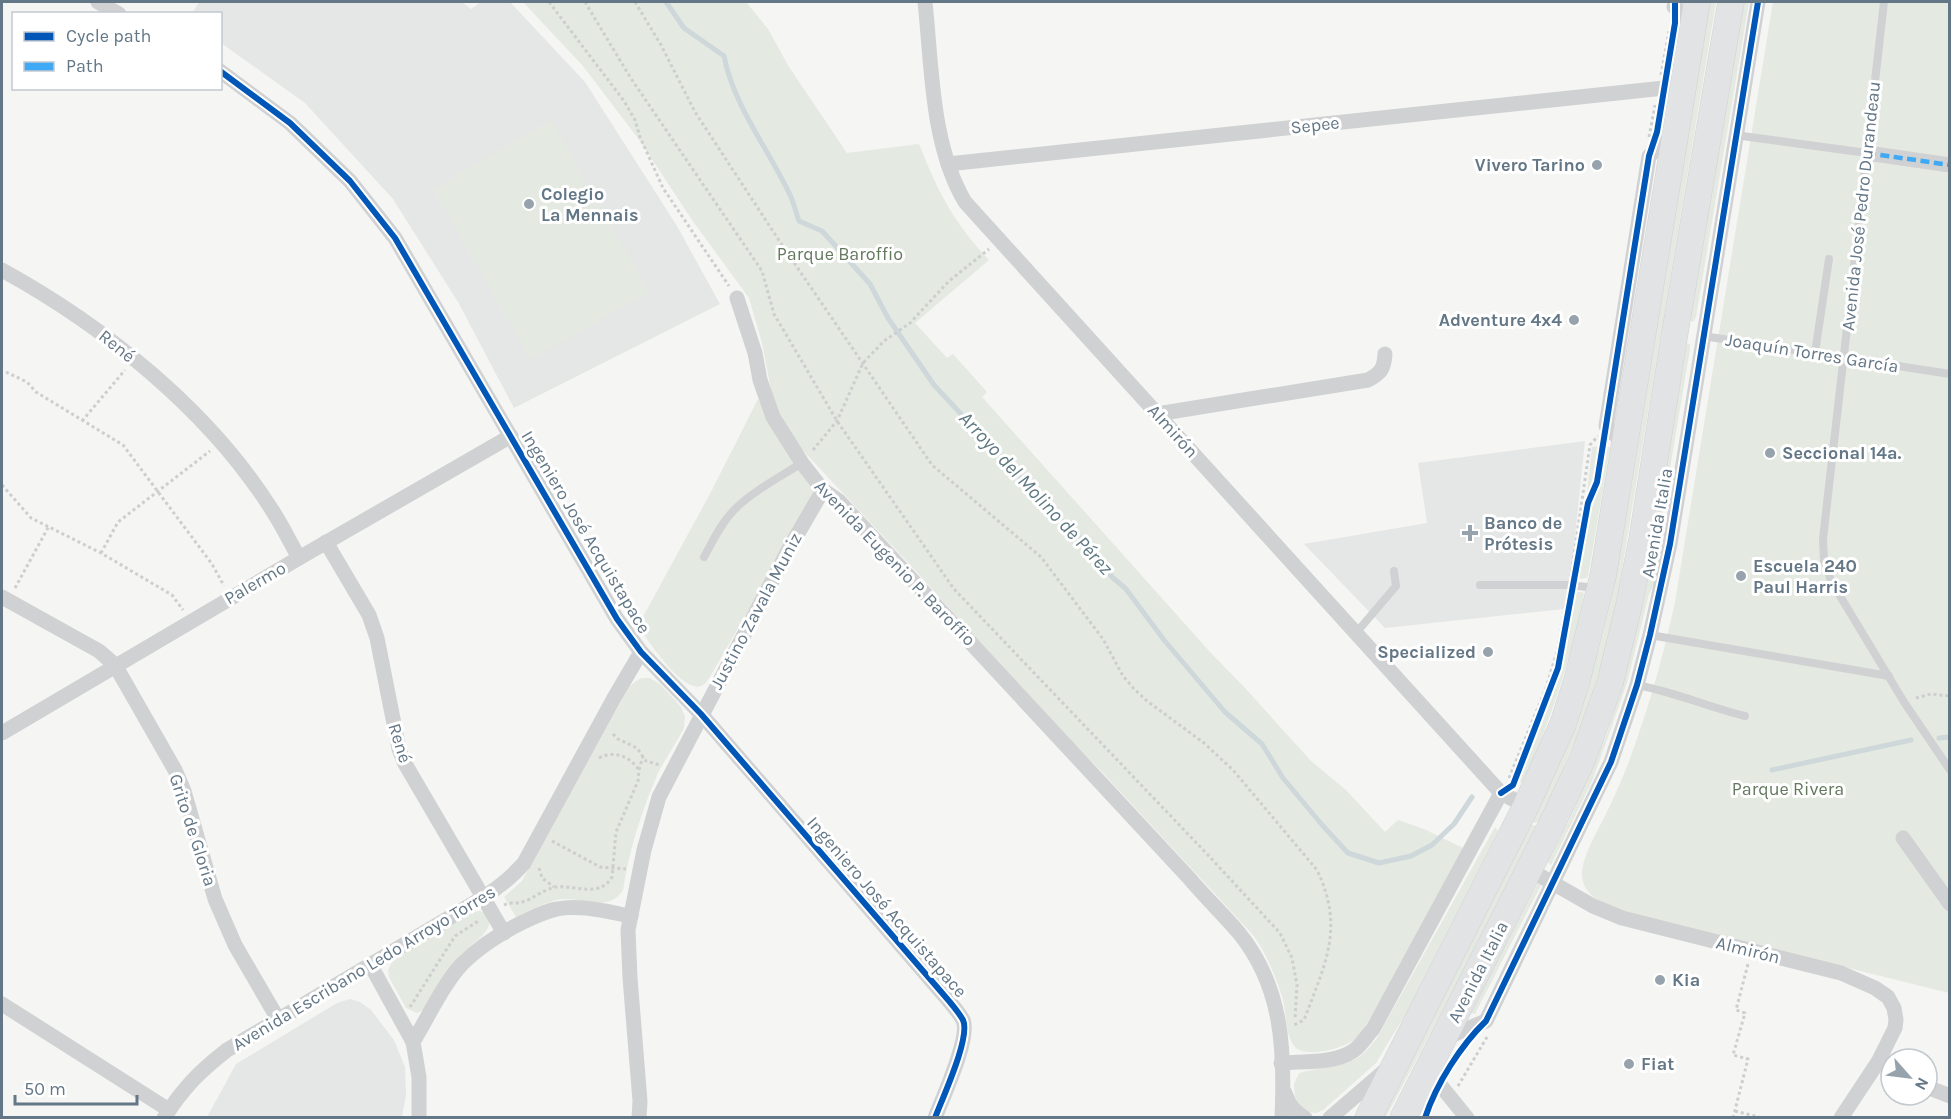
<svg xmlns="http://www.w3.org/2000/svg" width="1951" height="1119" viewBox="0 0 1951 1119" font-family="Karla,sans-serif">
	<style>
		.built { fill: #e5e7e6 }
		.green { fill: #e4e9e1 }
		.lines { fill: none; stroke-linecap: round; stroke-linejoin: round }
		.stream { stroke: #ced7da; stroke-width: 5 }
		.primary-casing { stroke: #d0d2d2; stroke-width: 27 }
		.path { stroke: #cdcece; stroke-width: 3; stroke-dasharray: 3 3; stroke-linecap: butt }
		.lane { stroke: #d0d1d2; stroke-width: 8 }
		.street { stroke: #d0d1d2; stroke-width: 15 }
		.primary { stroke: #e2e3e4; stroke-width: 26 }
		.quiet { stroke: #3fa9f5; stroke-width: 4.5; stroke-dasharray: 9 4.5; stroke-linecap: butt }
		.cycleway-casing { stroke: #fff; stroke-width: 10 }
		.cycleway { stroke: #0057b8; stroke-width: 6 }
		.poi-dot { fill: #96a3ac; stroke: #fff; stroke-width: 2 }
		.labels { text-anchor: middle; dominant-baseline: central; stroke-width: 6; stroke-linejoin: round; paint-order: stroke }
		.street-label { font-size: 18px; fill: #637786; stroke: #fff }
		.poi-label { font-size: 18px; font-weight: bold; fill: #637786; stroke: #fff; text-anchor: start }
		.park-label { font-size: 18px; fill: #64785e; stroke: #fff }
		.water-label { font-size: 20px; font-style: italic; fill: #5f7983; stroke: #fff }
	</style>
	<rect width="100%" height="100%" fill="#f5f5f3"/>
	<g class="built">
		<path d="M199,2H462L471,9L481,2H510L585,82L677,226L720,304L514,408L458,302L393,199L305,103L221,43L220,14H192Z"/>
		<path d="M1585,441L1570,585L1564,609L1385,628L1304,544L1427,523L1418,463Z"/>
		<path d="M350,999L360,1002L371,1010L394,1040L405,1067L406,1095L402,1117H207L236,1064L337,1003Z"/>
	</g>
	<g class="green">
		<path d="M523,2H746L768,29L789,67L847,153L919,144C938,192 953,222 989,260L915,323L947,358L953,354L987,392L982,397L991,407L1210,652L1245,688L1311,761L1346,790L1385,832L1398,820L1424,829L1465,849C1439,896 1413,945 1385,992C1376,1006 1368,1026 1356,1038C1346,1048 1308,1058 1296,1048C1284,1036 1287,1011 1282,996C1276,978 1268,958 1258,942C1253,934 1246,928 1240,921L1101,771L1050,720L914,569L794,441L782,423L773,400L762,343L749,298L692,220L640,141L583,66Z"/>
		<path d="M1710,2H1716L1618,593L1607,644L1587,713L1540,822L1531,823L1580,710L1600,644L1613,591L1632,482Z"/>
		<path d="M1742,2H1749L1696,317L1694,321L1692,322L1690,319Z"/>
		<path d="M1773,2H1949V993L1612,909C1600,902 1583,893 1582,876C1581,857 1599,829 1607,812C1616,793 1625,773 1632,753C1650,703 1664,654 1675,602Z"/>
		<path d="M551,120L649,292L531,360L433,189Z"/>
		<path d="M1687,343L1690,345V349L1665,498L1662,519L1665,541L1658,577L1649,594L1627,683L1593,779L1551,865L1548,862L1569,821L1606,736L1624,681L1645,593Z"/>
		<path d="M758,399L775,431L812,485L813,492L774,566L711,675C708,679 706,684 701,686C682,693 648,640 638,626L711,492Z"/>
		<path d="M1600,446L1594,482L1586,503L1592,447Z"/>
		<path d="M1606,446L1610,448L1588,576L1587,578L1578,579L1591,501L1599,482Z"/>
		<path d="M1574,592H1582L1584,594C1571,659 1550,721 1524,781L1520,782L1519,776C1548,718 1564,656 1574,592Z"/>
		<path d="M642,678H650L660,684L681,707L685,717L684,728C676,743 666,758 658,773C642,810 629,850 623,890C609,914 579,895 556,900C542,904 529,911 516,917L504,897L522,881L629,687L636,681Z"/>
		<path d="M1530,825H1538L1487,926L1386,1117L1380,1118Z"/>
		<path d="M1495,827L1498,831L1406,1013L1376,1063L1323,1110L1316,1113L1309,1112L1302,1109L1295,1097L1294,1084L1299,1073C1320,1067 1347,1068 1364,1053C1369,1048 1373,1043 1377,1038Z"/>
		<path d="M1538,883L1541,885L1475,1014L1470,1013Z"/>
		<path d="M478,911L484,912L490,921C488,933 478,939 469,947C450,964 438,988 424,1010L417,1013L406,1008L389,977L388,970L392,962L401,954L469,914Z"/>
	</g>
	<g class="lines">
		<g class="stream">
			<path d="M666,2L684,28L724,56C734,107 768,148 790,195C794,203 796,213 799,221L822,231L870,284L888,318L934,385L1058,518L1092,549L1112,577L1126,589L1164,640L1225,712L1262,744L1283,778L1323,826L1348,853L1379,863L1411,856L1432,845L1454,824L1472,797"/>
			<path d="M1939,738L1950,737"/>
			<path d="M1772,770L1911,740"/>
		</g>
		<defs>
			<g id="primary">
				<path d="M1368,1118L1526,806L1563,724L1577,680L1603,576L1697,2"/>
				<path d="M1403,1118L1551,826L1583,758L1610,683L1629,605L1642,539L1675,332L1731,2"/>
			</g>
		</defs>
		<use href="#primary" class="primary-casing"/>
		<g class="path">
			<path d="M549,2L624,101L635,120L640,137L663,188L729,286"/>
			<path d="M585,2L630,77L762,271L774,314L837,421L954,589L1208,855L1280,933L1292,958L1297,985L1295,1018"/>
			<path d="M635,2L661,45L695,112L782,245L932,465L1041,557L1103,639L1123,676L1134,689L1147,701L1204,743L1233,770L1317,870C1345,928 1325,964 1304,1020L1294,1025"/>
			<path d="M1661,75L1669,31"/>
			<path d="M1649,137L1655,105"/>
			<path d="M6,372L27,382L36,392L123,445L212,564L224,586"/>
			<path d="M82,421L125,370"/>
			<path d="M813,450L837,421L863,363L884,341L910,323L949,281L989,249"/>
			<path d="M2,485L31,518L101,553L172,595L183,610"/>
			<path d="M101,553L118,522L210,451"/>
			<path d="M1571,576L1590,445L1598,436"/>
			<path d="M15,588L49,526"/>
			<path d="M1916,698L1931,694L1950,696"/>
			<path d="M613,734L618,739L637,748L646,761L660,765"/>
			<path d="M599,758C615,750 629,756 639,770"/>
			<path d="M1509,778L1546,688L1558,648L1567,597"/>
			<path d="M552,841L600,867L626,869"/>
			<path d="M539,868L542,878L554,887"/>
			<path d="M504,905C510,902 515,904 522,902C533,899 544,889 556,887C575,885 600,898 612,877L616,832L638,781L639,770L643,756"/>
			<path d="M410,1007L455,936L480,920"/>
			<path d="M1458,1086L1487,1037"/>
			<path d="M1735,1111L1762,1118"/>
			<path d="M1733,1118L1748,1059L1733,1055L1745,1013L1736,1010L1748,964"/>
		</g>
		<g class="lane">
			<path d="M1884,2L1823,539L1824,560L1831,581L1904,702L1950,770"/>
			<path d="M1735,135L1867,153"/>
			<path d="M1703,336L1950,374"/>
			<path d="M1815,353L1829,259"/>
			<path d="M704,557C713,541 721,523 735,509C752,492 781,476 802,463"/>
			<path d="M1480,585H1569L1596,588"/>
			<path d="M1356,633L1396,586L1394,571"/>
			<path d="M1650,635L1889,676"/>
			<path d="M1637,685C1674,692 1709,707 1745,716"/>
		</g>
		<g class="street">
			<path d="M98,2L119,14"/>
			<path d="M925,2C932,67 931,145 965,202L1501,793L1526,806"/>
			<path d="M1675,2L1674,7L1694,22"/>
			<path d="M220,71L290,123L350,181L395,238L617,619L641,652L701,714L943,994C950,1002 958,1011 963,1020C971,1037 942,1099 935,1118"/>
			<path d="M1867,153L1950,165"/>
			<path d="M948,164L1683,86"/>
			<path d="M2,270C104,326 209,410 272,510C282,525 290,542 299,558"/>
			<path d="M737,298L755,353L760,380L773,417L802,463L823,490L839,501L1189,878C1205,897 1223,914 1239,933C1283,987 1285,1051 1282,1118"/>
			<path d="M1157,414L1368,380C1381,373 1384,369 1385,354"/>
			<path d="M1626,445L1606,426L1649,156L1676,134"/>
			<path d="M326,542L369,615L377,638L399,749L404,762L504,933"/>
			<path d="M2,597L99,651L115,665L175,770L184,791L215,899L235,945L278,1019"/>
			<path d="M2,733L299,558L511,436"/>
			<path d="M1903,838L1950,904"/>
			<path d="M1530,870L1593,906L1622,918L1841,973L1875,988L1888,997L1894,1008L1896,1020L1895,1028L1878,1062L1841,1118"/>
			<path d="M370,964L413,1042L419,1077V1118"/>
			<path d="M2,1004L169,1110"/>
			<path d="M1445,1038L1486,1021L1611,762L1637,685L1650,635L1670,544L1758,2"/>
			<path d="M413,1042C427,1019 444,983 462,964C479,947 501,933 523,922C534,917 545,911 557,909C580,904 608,912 631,916"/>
			<path d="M1281,1063C1304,1061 1334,1064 1353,1051C1361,1046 1367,1035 1373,1029L1501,793"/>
			<path d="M1428,1070L1467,1118"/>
			<path d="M1927,1087L1950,1096"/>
			<path d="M1285,1093C1289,1105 1294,1111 1305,1118"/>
			<path d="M164,1118C183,1088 200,1071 227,1050L484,897C499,887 512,877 524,863L614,698L641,652"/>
			<path d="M639,1118L640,1101L630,978L628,930L644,850L659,797L790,547L823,490"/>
			<path d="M1330,1118L1388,1068"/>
		</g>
		<use href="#primary" class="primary"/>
		<path class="quiet" d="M1867,153L1950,165"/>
		<defs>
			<g id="cycleway">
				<path d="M220,71L290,123L350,181L395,238L617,619L641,652L701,714L943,994C950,1002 958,1011 963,1020C971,1037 942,1099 935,1118"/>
				<path d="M1501,793L1513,785L1558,668L1588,503L1597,482L1649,156L1657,132L1675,23V2"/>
				<path d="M1425,1118C1436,1084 1461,1045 1486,1021L1611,762L1637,685L1650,635L1670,544L1758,2"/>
			</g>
		</defs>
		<use href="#cycleway" class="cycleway-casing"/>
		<use href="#cycleway" class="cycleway"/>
	</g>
	<g class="poi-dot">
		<circle cx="1597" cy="165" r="6"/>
		<circle cx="529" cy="204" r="6"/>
		<circle cx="1574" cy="320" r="6"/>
		<circle cx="1770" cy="453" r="6"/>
		<path d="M1467 524h6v6h6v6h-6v6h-6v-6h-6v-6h6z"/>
		<circle cx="1741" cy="576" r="6"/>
		<circle cx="1488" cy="652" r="6"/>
		<circle cx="1660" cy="980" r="6"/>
		<circle cx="1629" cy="1064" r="6"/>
	</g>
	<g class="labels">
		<g class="street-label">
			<text transform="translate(1315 125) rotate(-6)">Sepee</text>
			<text transform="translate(1861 206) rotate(-84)">Avenida José Pedro Durandeau</text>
			<text transform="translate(117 346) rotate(39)">René</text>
			<text transform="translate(1812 353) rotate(9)">Joaquín Torres García</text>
			<text transform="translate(1173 431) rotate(48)">Almirón</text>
			<text transform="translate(1657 523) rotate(-80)">Avenida Italia</text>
			<text transform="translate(586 532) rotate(59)">Ingeniero José Acquistapace</text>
			<text transform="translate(895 563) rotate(46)">Avenida Eugenio P. Baroffio</text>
			<text transform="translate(255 583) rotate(-30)">Palermo</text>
			<text transform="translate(756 611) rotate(-62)">Justino Zavala Muniz</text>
			<text transform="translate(400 743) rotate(73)">René</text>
			<text transform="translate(193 830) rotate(72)">Grito de Gloria</text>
			<text transform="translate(887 907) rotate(49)">Ingeniero José Acquistapace</text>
			<text transform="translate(1748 950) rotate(14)">Almirón</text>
			<text transform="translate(364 968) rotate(-31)">Avenida Escribano Ledo Arroyo Torres</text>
			<text transform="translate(1478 972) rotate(-63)">Avenida Italia</text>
		</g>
		<g class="poi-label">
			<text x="1585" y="165" text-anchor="end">Vivero Tarino</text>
			<text x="541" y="194">Colegio<tspan x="541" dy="21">La Mennais</tspan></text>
			<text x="1562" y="320" text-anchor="end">Adventure 4x4</text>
			<text x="1782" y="453">Seccional 14a.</text>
			<text x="1484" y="523">Banco de<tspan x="1484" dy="21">Prótesis</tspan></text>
			<text x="1753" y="566">Escuela 240<tspan x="1753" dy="21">Paul Harris</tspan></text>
			<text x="1476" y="652" text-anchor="end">Specialized</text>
			<text x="1672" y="980">Kia</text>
			<text x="1641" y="1064">Fiat</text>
		</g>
		<g class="park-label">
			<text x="840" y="254">Parque Baroffio</text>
			<text x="1788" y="789">Parque Rivera</text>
		</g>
		<g class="water-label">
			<text transform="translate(1036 493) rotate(47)">Arroyo del Molino de Pérez</text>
		</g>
	</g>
	<rect width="1951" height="1119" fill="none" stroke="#637786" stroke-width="6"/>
	<rect x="12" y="12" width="210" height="78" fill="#ffffff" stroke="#c1c9cf" stroke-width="1.5"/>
	<rect x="24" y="32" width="30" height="9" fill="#0057b8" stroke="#c1c9cf" stroke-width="1.5"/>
	<text x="66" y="42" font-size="18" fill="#637786">Cycle path</text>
	<rect x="24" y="62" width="30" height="9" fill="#3fa9f5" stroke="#c1c9cf" stroke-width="1.5"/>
	<text x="66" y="72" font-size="18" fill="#637786">Path</text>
	<g transform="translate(1909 1077) rotate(118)"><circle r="28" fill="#ffffff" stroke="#c1c9cf" stroke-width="1.5"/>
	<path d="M0-4.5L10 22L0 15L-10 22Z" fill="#96a3ac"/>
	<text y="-9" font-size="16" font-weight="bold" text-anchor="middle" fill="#637786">N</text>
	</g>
	<path d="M15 1095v9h122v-9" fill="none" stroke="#637786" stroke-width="3"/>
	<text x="24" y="1095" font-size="18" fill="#637786" stroke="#ffffff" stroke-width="4.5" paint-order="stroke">50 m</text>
</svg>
